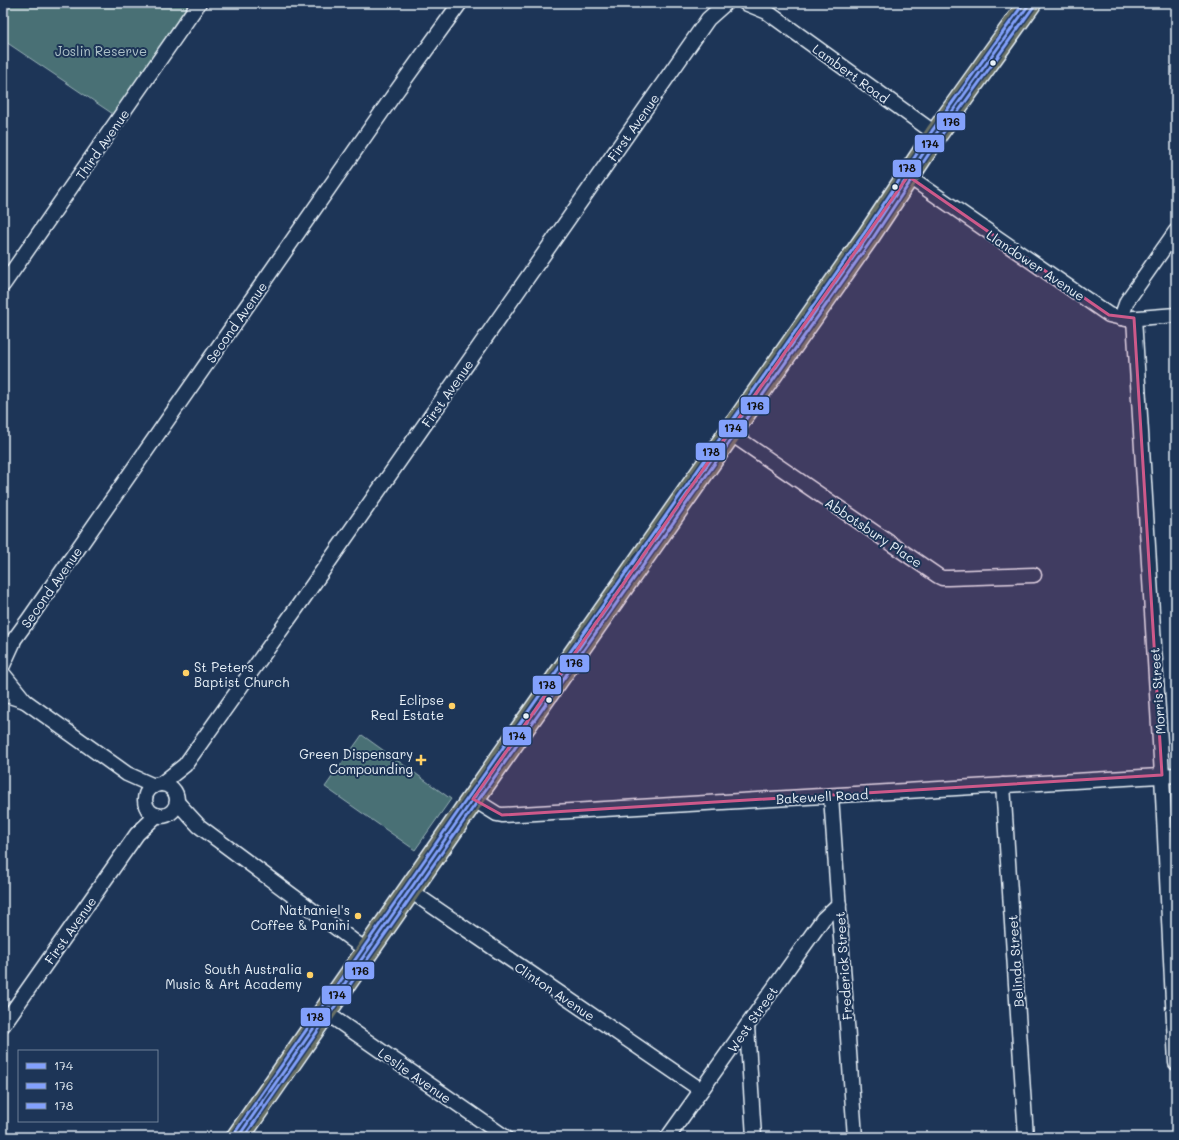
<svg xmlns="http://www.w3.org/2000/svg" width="1179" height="1140" viewBox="0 0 1179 1140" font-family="Mali,sans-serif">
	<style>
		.green { fill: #487074; stroke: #98b0b6 }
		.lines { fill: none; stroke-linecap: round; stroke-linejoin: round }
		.street-casing { stroke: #e8f1f8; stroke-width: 17 }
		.primary-casing { stroke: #e8f1f8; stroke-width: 25 }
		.street { stroke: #1d3557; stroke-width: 14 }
		.primary { stroke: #6a7166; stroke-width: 22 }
		.bus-1-casing { stroke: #1d3557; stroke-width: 6 }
		.bus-2-casing { stroke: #1d3557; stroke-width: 6 }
		.bus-3-casing { stroke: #1d3557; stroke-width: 6 }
		.bus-1 { stroke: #83a1fc; stroke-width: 3 }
		.bus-2 { stroke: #83a1fc; stroke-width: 3 }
		.bus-3 { stroke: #83a1fc; stroke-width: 3 }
		.marked { fill: #cd598a; fill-opacity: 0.2; stroke: #cd598a; stroke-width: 3; stroke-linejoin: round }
		.bus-dot { fill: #e8f1f8; stroke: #1d3557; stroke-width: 1.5 }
		.poi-dot { fill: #ffd166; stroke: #1d3557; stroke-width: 1.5 }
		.labels { text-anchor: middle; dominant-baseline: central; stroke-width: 4; stroke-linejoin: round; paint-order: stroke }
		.park-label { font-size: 13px; fill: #b0c4ca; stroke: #1d3557 }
		.street-label { font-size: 13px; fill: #e8f1f8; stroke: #1d3557 }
		.poi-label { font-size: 13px; fill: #e8f1f8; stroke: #1d3557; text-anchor: end }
		.line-badge { stroke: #1d3557; stroke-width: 1.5 }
		.pale-badge-label { font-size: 11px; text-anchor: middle; font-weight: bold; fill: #111 }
	</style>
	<rect width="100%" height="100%" fill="#1d3557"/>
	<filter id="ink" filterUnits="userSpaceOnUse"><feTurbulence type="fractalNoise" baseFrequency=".025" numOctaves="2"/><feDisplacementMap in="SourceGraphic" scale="8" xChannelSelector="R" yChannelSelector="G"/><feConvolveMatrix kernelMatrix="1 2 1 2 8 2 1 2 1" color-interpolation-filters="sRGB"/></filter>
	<g filter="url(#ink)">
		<g class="green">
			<path d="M3,3H189L113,114L3,40Z"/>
			<path d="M362,735L451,799L415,850L325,787Z"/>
		</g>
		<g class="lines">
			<defs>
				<g id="street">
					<path d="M745,3L767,12L936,134"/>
					<path d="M908,176L1109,315L1126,319L1176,315"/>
					<path d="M3,285L199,3"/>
					<path d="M1121,318L1127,301L1176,231"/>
					<path d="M1134,318L1162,775L1176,1063"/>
					<path d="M730,433L938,576L942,578H948L1034,575"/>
					<path d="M3,650L13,641L29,619L393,96L460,3"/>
					<path d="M3,665L13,643"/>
					<path d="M4,675L25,701L127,774L154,786"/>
					<path d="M3,694L25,701"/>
					<path d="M161,784L185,765L298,606L708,19L726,3"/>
					<circle cx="161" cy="800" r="16"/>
					<path d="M1003,785L1026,1137"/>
					<path d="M831,796L855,1137"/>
					<path d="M473,799L497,814L502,815L1176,775"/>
					<path d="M177,802L199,826L367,951"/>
					<path d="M409,890L701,1090"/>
					<path d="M325,1012L505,1137"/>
					<path d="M3,1025L137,834L157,815"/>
					<path d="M747,1026L754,1137"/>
					<path d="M668,1137L823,919L839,904"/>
				</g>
				<path id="primary" d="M238,1137L473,799L869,235L936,134L1030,3"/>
			</defs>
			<use href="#street" class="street-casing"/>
			<use href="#primary" class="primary-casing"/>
			<use href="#street" class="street"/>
			<use href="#primary" class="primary"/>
			<defs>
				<path id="bus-1" d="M238,1137L473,799L869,235L936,134L1030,3"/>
				<path id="bus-2" d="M244,1137L477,802L873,238L940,137L1034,6"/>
				<path id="bus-3" d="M234,1134L469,796L865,232L932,131L1024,3"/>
			</defs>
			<use href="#bus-1" class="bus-1-casing"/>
			<use href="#bus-2" class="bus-2-casing"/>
			<use href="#bus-3" class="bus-3-casing"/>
			<use href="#bus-1" class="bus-1"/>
			<use href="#bus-2" class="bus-2"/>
			<use href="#bus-3" class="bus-3"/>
		</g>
	</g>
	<path class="marked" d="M908,176L1109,315L1134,318L1162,775L502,815L473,799Z"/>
	<g class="bus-dot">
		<circle cx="993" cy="63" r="3.5"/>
		<circle cx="895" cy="187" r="3.5"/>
		<circle cx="549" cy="700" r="3.5"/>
		<circle cx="526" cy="716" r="3.5"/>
	</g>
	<g class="poi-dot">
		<circle cx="186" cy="673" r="4"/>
		<circle cx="452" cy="706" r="4"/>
		<path d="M419 754h4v4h4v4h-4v4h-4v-4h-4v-4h4z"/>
		<circle cx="358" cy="916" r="4"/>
		<circle cx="310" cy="975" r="4"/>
	</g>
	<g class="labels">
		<g class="park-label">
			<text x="101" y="50">Joslin Reserve</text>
		</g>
		<g class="street-label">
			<text transform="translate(851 73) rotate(36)">Lambert Road</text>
			<text transform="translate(633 127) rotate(-55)">First Avenue</text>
			<text transform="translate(102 144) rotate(-55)">Third Avenue</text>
			<text transform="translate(1036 265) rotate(34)">Llandower Avenue</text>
			<text transform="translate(236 322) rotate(-55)">Second Avenue</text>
			<text transform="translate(447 393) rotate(-55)">First Avenue</text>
			<text transform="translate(874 532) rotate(34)">Abbotsbury Place</text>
			<text transform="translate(51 587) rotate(-55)">Second Avenue</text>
			<text transform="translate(1157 691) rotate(-94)">Morris Street</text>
			<text transform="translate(822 796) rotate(-3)">Bakewell Road</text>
			<text transform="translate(70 930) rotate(-55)">First Avenue</text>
			<text transform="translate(1015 961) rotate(-94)">Belinda Street</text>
			<text transform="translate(843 966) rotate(-94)">Frederick Street</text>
			<text transform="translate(555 991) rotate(34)">Clinton Avenue</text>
			<text transform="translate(752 1019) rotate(-55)">West Street</text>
			<text transform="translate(415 1075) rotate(35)">Leslie Avenue</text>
		</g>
		<g class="poi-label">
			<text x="194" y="666" text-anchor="start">St Peters<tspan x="194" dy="15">Baptist Church</tspan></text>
			<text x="444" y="699">Eclipse<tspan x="444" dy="15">Real Estate</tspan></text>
			<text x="413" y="753">Green Dispensary<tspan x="413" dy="15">Compounding</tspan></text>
			<text x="350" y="909">Nathaniel's<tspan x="350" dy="15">Coffee &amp; Panini</tspan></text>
			<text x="302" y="968">South Australia<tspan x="302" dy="15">Music &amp; Art Academy</tspan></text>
		</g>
	</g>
	<g class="line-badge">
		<rect x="936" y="112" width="30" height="19" rx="4" fill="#83a1fc"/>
		<rect x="914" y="134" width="31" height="19" rx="4" fill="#83a1fc"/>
		<rect x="892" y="159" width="30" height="19" rx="4" fill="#83a1fc"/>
		<rect x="740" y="396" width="30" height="19" rx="4" fill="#83a1fc"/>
		<rect x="718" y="419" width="30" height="19" rx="4" fill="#83a1fc"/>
		<rect x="695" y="442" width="31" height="19" rx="4" fill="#83a1fc"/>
		<rect x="559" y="654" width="31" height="19" rx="4" fill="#83a1fc"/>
		<rect x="532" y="675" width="30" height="20" rx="4" fill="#83a1fc"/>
		<rect x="502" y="726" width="30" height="20" rx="4" fill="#83a1fc"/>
		<rect x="344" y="961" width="31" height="19" rx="4" fill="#83a1fc"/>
		<rect x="321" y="985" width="31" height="20" rx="4" fill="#83a1fc"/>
		<rect x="300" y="1007" width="31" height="20" rx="4" fill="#83a1fc"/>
	</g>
	<g class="pale-badge-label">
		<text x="951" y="126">176</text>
		<text x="930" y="148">174</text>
		<text x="907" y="172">178</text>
		<text x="755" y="410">176</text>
		<text x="733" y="432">174</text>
		<text x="711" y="456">178</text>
		<text x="574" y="667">176</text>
		<text x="547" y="689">178</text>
		<text x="517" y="740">174</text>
		<text x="360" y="975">176</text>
		<text x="337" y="999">174</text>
		<text x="315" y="1021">178</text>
	</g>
	<rect width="1179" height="1140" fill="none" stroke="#1d3557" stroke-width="16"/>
	<rect x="8" y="8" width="1163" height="1124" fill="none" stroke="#e8f1f8" stroke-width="1.5" filter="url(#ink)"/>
	<rect x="18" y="1050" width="140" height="72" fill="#1d3557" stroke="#6e8097"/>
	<rect x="26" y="1063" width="20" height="6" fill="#83a1fc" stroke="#6e8097"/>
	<text x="54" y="1070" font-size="12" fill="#e8f1f8">174</text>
	<rect x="26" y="1083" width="20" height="6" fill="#83a1fc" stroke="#6e8097"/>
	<text x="54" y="1090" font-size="12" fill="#e8f1f8">176</text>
	<rect x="26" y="1103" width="20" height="6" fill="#83a1fc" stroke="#6e8097"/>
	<text x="54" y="1110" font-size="12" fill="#e8f1f8">178</text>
</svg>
